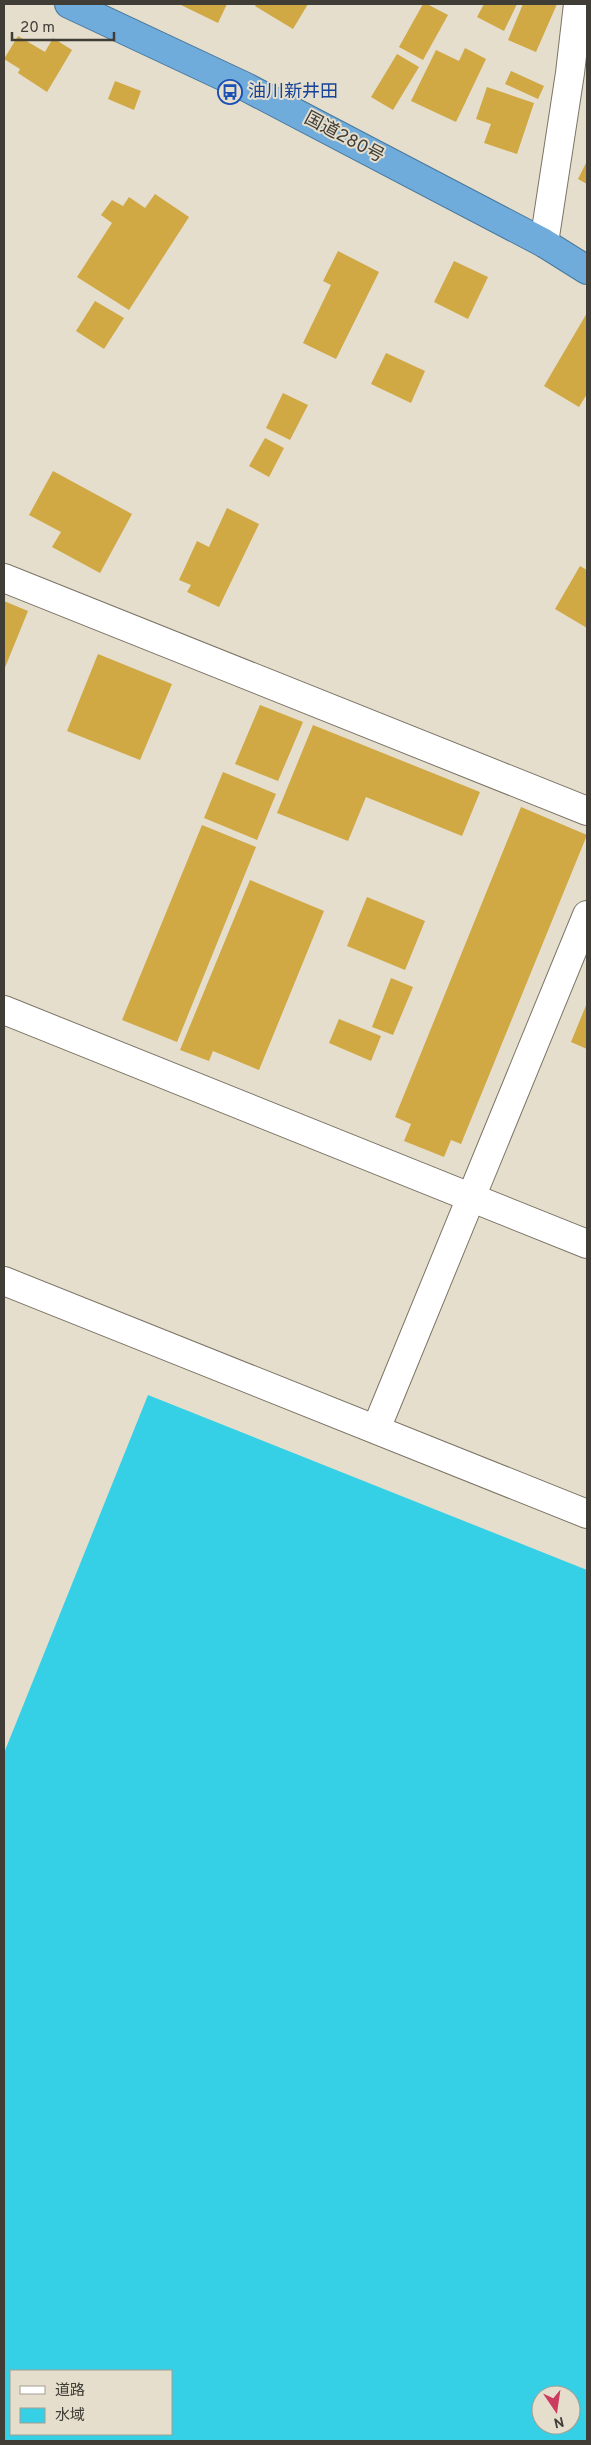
<svg xmlns="http://www.w3.org/2000/svg" width="591" height="2445" viewBox="0 0 591 2445" font-family="Overpass,'Noto Sans JP',sans-serif">
	<style>
		.water { fill: #35d0e5; fill-rule: evenodd }
		.building { fill: #d0a844 }
		.lines { fill: none; stroke-linecap: round; stroke-linejoin: round }
		.minor-casing { stroke: #7c7566; stroke-width: 30 }
		.tertiary-casing { stroke: #7c7566; stroke-width: 30 }
		.trunk-casing { stroke: #48789b; stroke-width: 30 }
		.minor { stroke: #fff; stroke-width: 28 }
		.tertiary { stroke: #fff; stroke-width: 28 }
		.trunk { stroke: #70acdb; stroke-width: 28 }
		.labels { text-anchor: middle; dominant-baseline: central; stroke-width: 4; stroke-linejoin: round; paint-order: stroke }
		.transit-label { font-size: 18px; fill: #164399; stroke: #e5decd; text-anchor: start }
		.street-label { font-size: 18px; fill: #403d36; stroke: #e5decd }
	</style>
	<rect width="100%" height="100%" fill="#e5decd"/>
	<path class="water" d="M148,1395L587,1570V2441H4V1753ZM11,2371H171V2434H11ZM541,2395H571V2425H541Z"/>
	<g class="building">
		<path d="M179,4H227L218,23Z"/>
		<path d="M256,4H308L293,29L255,6Z"/>
		<path d="M423,4H427L448,15L423,60L399,47Z"/>
		<path d="M484,4H517L504,31L477,17Z"/>
		<path d="M523,4H557L536,52L508,40Z"/>
		<path d="M18,36L45,52L53,38L72,50L47,92L18,73L20,69L4,59Z"/>
		<path d="M465,48L486,59L456,122L411,101L436,50L459,61Z"/>
		<path d="M397,54L419,67L393,110L371,97Z"/>
		<path d="M511,71L544,86L538,99L505,84Z"/>
		<path d="M115,81L141,91L134,110L108,99Z"/>
		<path d="M487,87L534,103L517,154L484,143L491,124L476,119Z"/>
		<path d="M587,161V184L578,179Z"/>
		<path d="M155,194L189,217L129,310L77,277L112,223L101,215L112,200L123,206L129,197L145,208Z"/>
		<path d="M338,251L379,272L336,359L303,343L331,285L323,281Z"/>
		<path d="M454,261L488,277L468,319L434,302Z"/>
		<path d="M95,301L124,318L104,349L76,331Z"/>
		<path d="M587,313V394L579,407L544,386Z"/>
		<path d="M386,353L425,371L411,403L371,384Z"/>
		<path d="M283,393L308,405L290,440L266,428Z"/>
		<path d="M265,438L284,448L269,477L249,466Z"/>
		<path d="M53,471L132,514L100,573L52,547L61,532L29,515Z"/>
		<path d="M227,508L259,524L219,607L187,592L191,585L179,580L197,541L209,547Z"/>
		<path d="M580,566L587,570V628L555,609Z"/>
		<path d="M4,601L28,611L4,670Z"/>
		<path d="M98,654L172,684L140,760L67,731Z"/>
		<path d="M260,705L303,722L278,781L235,764Z"/>
		<path d="M313,725L480,792L462,836L366,797L348,841L277,813Z"/>
		<path d="M223,772L276,794L257,840L204,818Z"/>
		<path d="M521,807L587,835L461,1144L451,1140L444,1157L404,1141L411,1124L395,1117Z"/>
		<path d="M202,825L256,847L177,1042L122,1020Z"/>
		<path d="M250,880L324,911L259,1070L213,1051L209,1061L180,1050Z"/>
		<path d="M367,897L425,921L405,970L347,946Z"/>
		<path d="M391,978L413,987L393,1035L372,1027Z"/>
		<path d="M587,1003V1049L571,1042Z"/>
		<path d="M339,1019L381,1036L371,1061L329,1043Z"/>
	</g>
	<g class="lines">
		<defs>
			<g id="minor">
				<path d="M544,243L570,73L578,4"/>
				<path d="M4,578L587,811"/>
				<path d="M4,1010L587,1244"/>
				<path d="M376,1429L587,915"/>
			</g>
			<path id="tertiary" d="M4,1281L587,1514"/>
			<path id="trunk" d="M69,4L246,87L544,243L587,270"/>
		</defs>
		<use href="#minor" class="minor-casing"/>
		<use href="#tertiary" class="tertiary-casing"/>
		<use href="#trunk" class="trunk-casing"/>
		<use href="#minor" class="minor"/>
		<use href="#tertiary" class="tertiary"/>
		<use href="#trunk" class="trunk"/>
	</g>
	<defs>
		<symbol id="bus-ring" viewBox="-11 -11 22 22"><circle r="9.5" fill="#e5decd" stroke="#1a4fb4" stroke-width="1.5"/><path d="M-5-6H5V4H4V6H2V4H-2V6H-4V4H-5ZM-3.5-4V0h7V-4ZM-3.5 1.2v1.5H-2V1.2ZM2 1.2v1.5H3.5V1.2Z" fill="#1a4fb4"/></symbol>
	</defs>
	<g fill-rule="evenodd">
		<use href="#bus-ring" x="216" y="78" width="28" height="28"/>
	</g>
	<g class="labels">
		<g class="transit-label">
			<text x="248" y="92">油川新井田</text>
		</g>
		<g class="street-label">
			<text transform="translate(344 138) rotate(28)">国道280号</text>
		</g>
	</g>
	<rect width="591" height="2445" fill="none" stroke="#403d36" stroke-width="10"/>
	<rect x="10" y="2370" width="162" height="65" fill="#e5decd" stroke="#a39e91"/>
	<rect x="20" y="2386" width="25" height="8" fill="#ffffff" stroke="#a39e91"/>
	<text x="55" y="2395" font-size="15" fill="#403d36">道路</text>
	<rect x="20" y="2408" width="25" height="15" fill="#35d0e5" stroke="#a39e91"/>
	<text x="55" y="2420" font-size="15" fill="#403d36">水域</text>
	<g transform="translate(556 2410) rotate(167)"><circle r="24" fill="#e5decd" stroke="#a39e91"/>
	<path d="M0-4L9 19L0 12L-9 19Z" fill="#cc3c61"/>
	<text y="-8" font-size="14" font-weight="bold" text-anchor="middle" fill="#403d36">N</text>
	</g>
	<path d="M12 32v8h102v-8" fill="none" stroke="#403d36" stroke-width="2.5"/>
	<text x="20" y="32" font-size="15" fill="#403d36" stroke="#e5decd" stroke-width="4" paint-order="stroke">20 m</text>
</svg>
